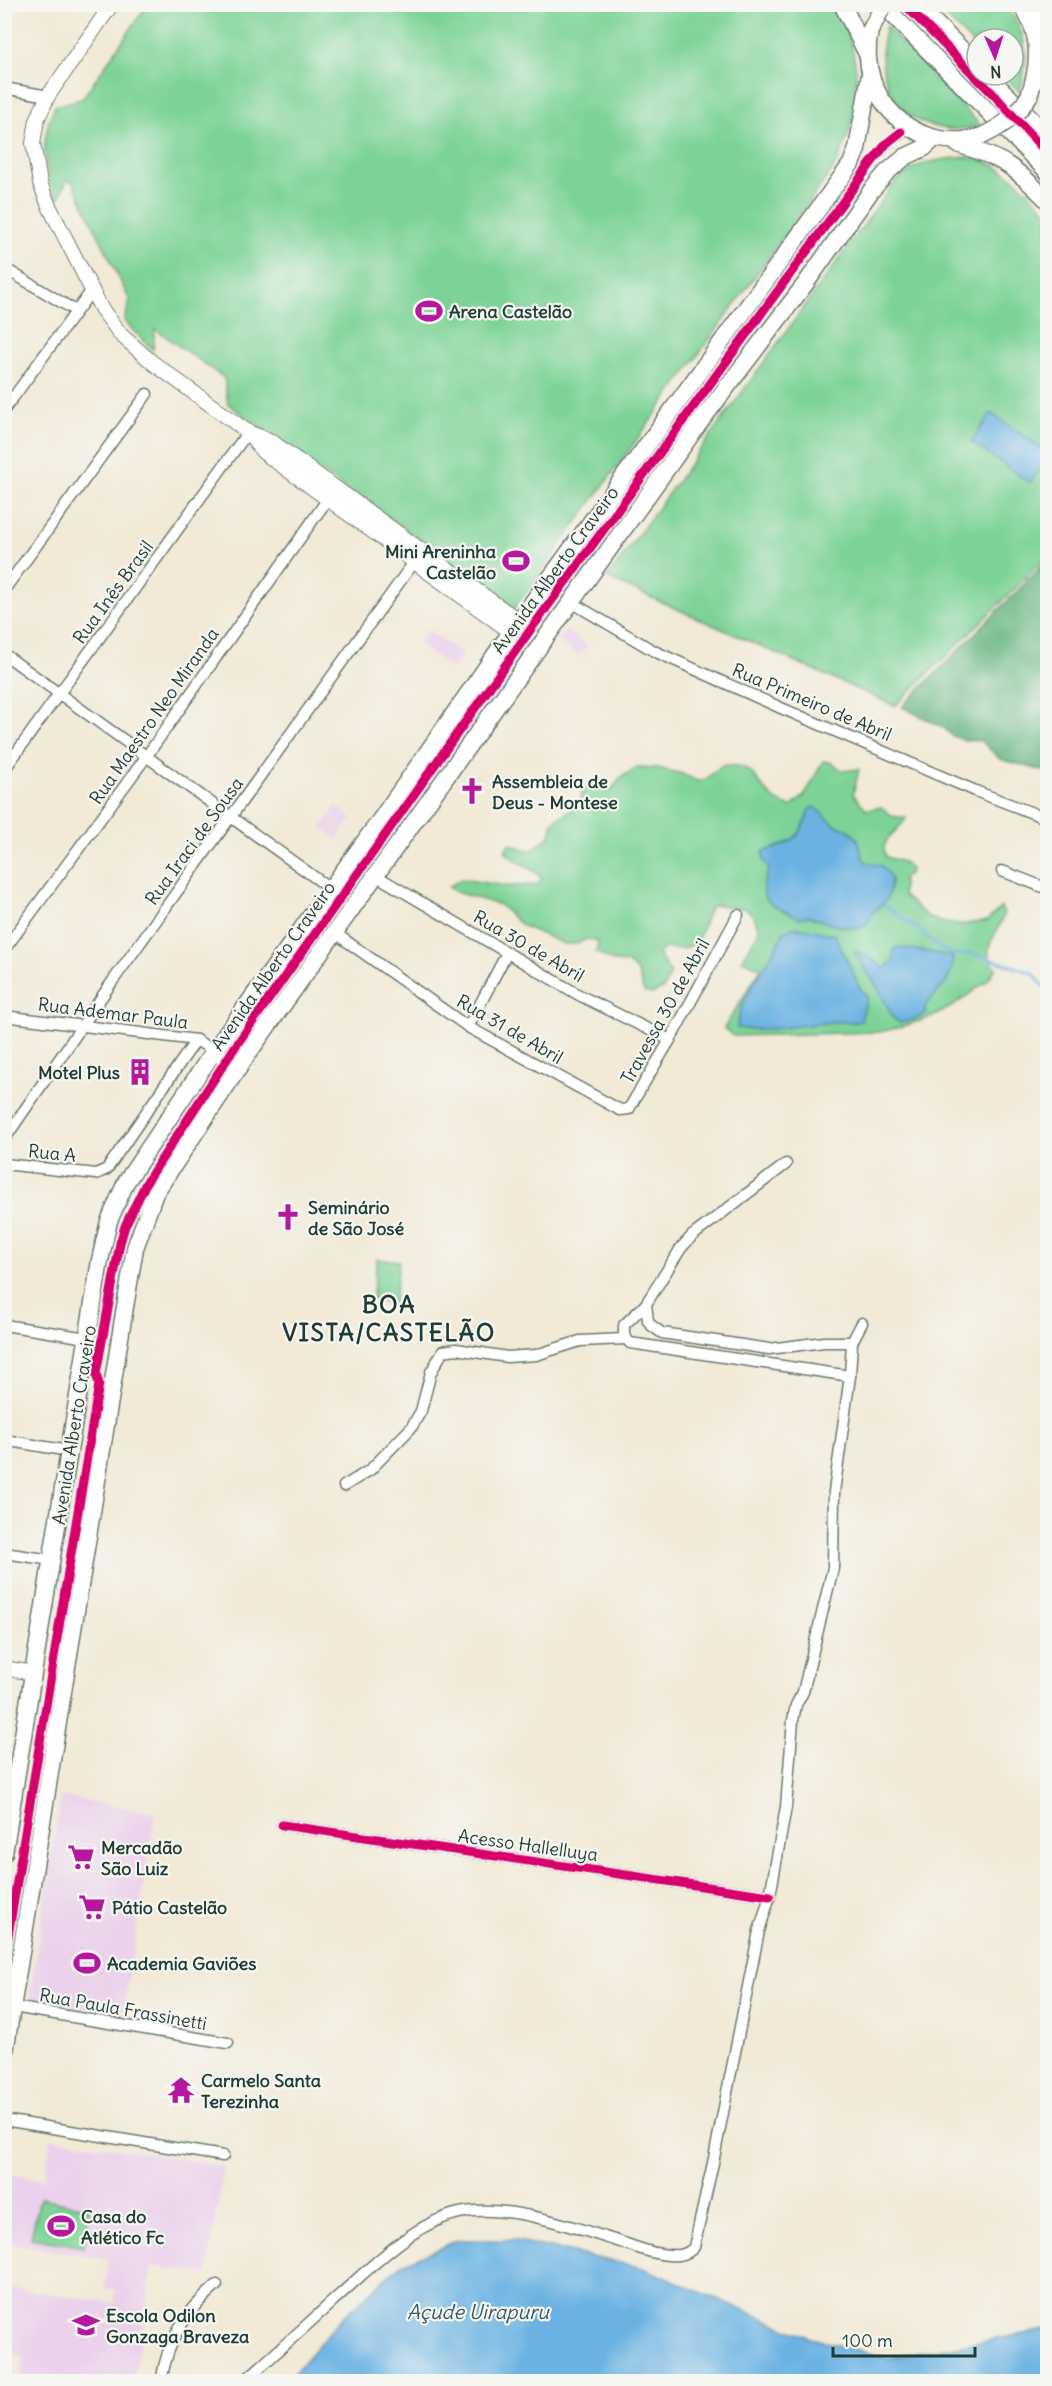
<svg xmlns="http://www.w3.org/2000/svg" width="1052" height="2386" viewBox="0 0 1052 2386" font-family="Delius,sans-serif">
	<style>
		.built { fill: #ebd1eb }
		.green { fill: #7dd397; stroke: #4e8866; stroke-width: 1.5 }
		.forest { fill: #66b580; stroke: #42795a; stroke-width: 1.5 }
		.water { fill: #6bb2e2; stroke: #45788b; stroke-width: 1.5 }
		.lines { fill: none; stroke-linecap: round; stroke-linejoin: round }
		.stream { stroke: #6bb2e2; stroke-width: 3 }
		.minor-casing { stroke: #69796d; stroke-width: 13 }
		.tertiary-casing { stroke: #69796d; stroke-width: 16 }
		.primary-casing { stroke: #69796d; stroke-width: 19 }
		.minor { stroke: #fff; stroke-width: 10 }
		.tertiary { stroke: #fff; stroke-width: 14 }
		.primary { stroke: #fff; stroke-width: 16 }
		.primary-bridge-casing { stroke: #69796d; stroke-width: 19; stroke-linecap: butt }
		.primary-bridge { stroke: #fff; stroke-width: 16 }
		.cycleway-casing { stroke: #f6f6f2; stroke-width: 13 }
		.cycleway { stroke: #d6006c; stroke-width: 9 }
		.labels { text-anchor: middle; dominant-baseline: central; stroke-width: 4.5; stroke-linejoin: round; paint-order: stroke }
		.poi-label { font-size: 18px; font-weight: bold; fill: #1f3d34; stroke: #f6f6f2; text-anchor: start }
		.street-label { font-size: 18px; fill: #1f3d34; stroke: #f6f6f2 }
		.water-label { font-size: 20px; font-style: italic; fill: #325a60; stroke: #f6f6f2 }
		.district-label { font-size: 24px; font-weight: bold; letter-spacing: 1.5px; fill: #1f3d34; stroke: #f6f6f2 }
	</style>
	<rect width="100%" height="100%" fill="#f6f6f2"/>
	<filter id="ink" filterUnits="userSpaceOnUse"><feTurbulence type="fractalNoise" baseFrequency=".0167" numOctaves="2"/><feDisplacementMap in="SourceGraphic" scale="12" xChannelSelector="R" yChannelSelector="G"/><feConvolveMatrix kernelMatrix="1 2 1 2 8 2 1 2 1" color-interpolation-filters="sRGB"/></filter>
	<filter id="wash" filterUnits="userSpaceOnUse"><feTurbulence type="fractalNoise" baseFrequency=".008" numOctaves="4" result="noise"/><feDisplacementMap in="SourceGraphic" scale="24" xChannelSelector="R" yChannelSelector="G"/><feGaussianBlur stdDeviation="1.35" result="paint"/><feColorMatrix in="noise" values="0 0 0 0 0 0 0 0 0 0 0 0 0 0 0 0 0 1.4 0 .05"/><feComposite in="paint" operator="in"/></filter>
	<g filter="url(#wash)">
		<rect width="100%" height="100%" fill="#f2e9d6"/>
		<g class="built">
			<path d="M428,630L463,655L453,669L418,644Z"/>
			<path d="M566,630L587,646L578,656L558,640Z"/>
			<path d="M336,806L352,818L337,839L321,827Z"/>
			<path d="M61,1796L155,1813L123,2015L29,2000Z"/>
			<path d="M51,2138L224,2166L207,2274L152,2266L134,2381H20L24,2356L5,2353L4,2287L114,2303L116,2290L105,2288L109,2259L5,2242V2173L44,2180Z"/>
		</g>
		<g class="green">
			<path d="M148,4L837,5C863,62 864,109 835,166L514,609L450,565L446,559L386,515H382L228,404L224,378L155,329L153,350L124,321L130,301L73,182L67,180L58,200C42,169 40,137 55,106L82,99Z"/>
			<path d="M934,5H1004C1029,31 1028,59 1020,92L1003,75H1013V39H977V48Z"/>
			<path d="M886,26L981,126C970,128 959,130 948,129C893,123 873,75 886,26Z"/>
			<path d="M968,157C1003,162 1025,188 1047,212V557L895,706L607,578L895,182C916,161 940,159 968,157Z"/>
			<path d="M823,761L830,762L843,771L859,769L853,794L867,810L881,807L892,816L906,818C899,832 877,840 886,857L903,862L911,869L909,874L903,878V895L928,917L938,921L959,925L987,921L1001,907L1004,913C1000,935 977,946 996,968L988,980L953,1006L932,1017L900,1027L880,1032L733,1036L724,1028L761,968L742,960L759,931L755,919L747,909L717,905L710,907C698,936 702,953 665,948L658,954L671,974L663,989L652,994L644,992L638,973L628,963L614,962L596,952L598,944L595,940L586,939L577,944H564L521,925L500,905L456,892L449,887L461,879L507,886L537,885L542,879C534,867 515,863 505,851L509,844L531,851L550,836L553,821L580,805L582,791L594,787L613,788L620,778L637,767L657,768L680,773L697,781L705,780L722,765C758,764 752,780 773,798C778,802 785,805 791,807L805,795Z"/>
			<path d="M377,1259L399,1261L394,1303L372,1300Z"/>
			<path d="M40,2198L90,2208L84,2247L31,2238Z"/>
		</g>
		<path class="forest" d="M1042,566L1048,571L1047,772L1000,759L981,741L964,740L952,736L944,728L902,707Z"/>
		<g class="water">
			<path d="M991,413L1047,452V459L1030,483L971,442Z"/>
			<path d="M815,807L835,825L849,830L858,839L863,859L870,864L881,865L891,877C890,913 876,899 866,925L858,929L834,925L808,916L799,918L772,905L765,898L763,887L769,868L764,861L763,852C795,841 799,841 810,809Z"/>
			<path d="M792,928H803L835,935L860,988L867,997L861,1021C851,1024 842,1021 832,1022C805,1025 764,1032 737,1028C738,995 772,963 784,931Z"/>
			<path d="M898,947L952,956C957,977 936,993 924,1007L927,1013L918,1018L900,1023L894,1019L877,987L854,952L856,951L873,960L884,969L894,959V949Z"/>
			<path d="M458,2240H513L643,2268L811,2338L888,2358L1040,2331L1047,2328V2381H287L338,2322L400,2265Z"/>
		</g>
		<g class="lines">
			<path class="stream" d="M884,905L922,932L940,949L958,955L972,953L1033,973L1048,992"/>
		</g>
	</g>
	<g filter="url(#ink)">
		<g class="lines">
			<defs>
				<g id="minor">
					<path d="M4,88L48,96"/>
					<path d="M4,268L76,311"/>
					<path d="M4,410L92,290"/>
					<path d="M4,590L147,394"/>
					<path d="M571,602L654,651L781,708L978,792L1048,819"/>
					<path d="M4,654L331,889"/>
					<path d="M4,770L248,432"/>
					<path d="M1002,871L1048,889"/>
					<path d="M375,875L579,995L670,1040"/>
					<path d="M335,933L468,1027L620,1110L629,1109L634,1100L670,1040L738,915"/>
					<path d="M4,950L146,757L327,500"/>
					<path d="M4,1016L196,1040L214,1051"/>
					<path d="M468,1027L507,953"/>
					<path d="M4,1140L112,982L414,562"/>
					<path d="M4,1164L96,1174L107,1169L196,1040"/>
					<path d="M786,1164L692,1236L681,1248L646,1304L648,1321L652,1326L662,1333L769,1349L824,1342H852"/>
					<path d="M646,1304L624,1325V1336L630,1343L850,1376"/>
					<path d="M4,1325L87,1338"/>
					<path d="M4,1440L69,1451"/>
					<path d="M344,1486L370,1470L411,1428L421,1411L431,1372L443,1351L456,1349L507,1357L536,1355L580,1341L625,1339"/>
					<path d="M4,1553L52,1560"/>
					<path d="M282,1825L770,1896"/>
					<path d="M13,2007L228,2043"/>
					<path d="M4,2120L223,2156"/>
					<path d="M161,2382C168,2338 184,2314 217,2285"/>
					<path d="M246,2382L249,2377C278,2351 306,2326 334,2300C373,2266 420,2214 474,2211C519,2208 574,2227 617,2241C631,2245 646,2252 661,2254C673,2256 686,2257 694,2247L713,2163L759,1931L770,1896L786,1807L793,1720L796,1705L803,1692L833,1568L834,1492L850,1376L852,1342L862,1323"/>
				</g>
				<g id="tertiary">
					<path d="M112,4L48,96L37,120L33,143L40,183L49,206L101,308L121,335L153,363L248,432L271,441L519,621"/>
					<path d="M249,433L263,452L511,632"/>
					<path d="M4,1668L33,1673"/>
				</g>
				<g id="primary">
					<path d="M842,4L867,54"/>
					<path d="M882,4L1048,172"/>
					<path d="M916,4L977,65"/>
					<path d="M1020,4C1042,32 1040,65 1029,96"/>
					<path d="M870,31C855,98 916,157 982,136"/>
					<path d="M1037,41L1045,4"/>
					<path d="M987,75L1048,136"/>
					<path d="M957,144C1003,158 1014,166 1048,201"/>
					<path d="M214,1051L239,1068"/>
					<path d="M4,1853L100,1260L109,1221L126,1182L214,1051L383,816L511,632L851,164L857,149L870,74"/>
					<path d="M4,2058L124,1313L135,1248L155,1193L247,1055L698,425L806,283L871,191L887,172L905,157L924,148L935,138"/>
				</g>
			</defs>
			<use href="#minor" class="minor-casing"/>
			<use href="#tertiary" class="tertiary-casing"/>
			<use href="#primary" class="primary-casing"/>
			<use href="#minor" class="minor"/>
			<use href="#tertiary" class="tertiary"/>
			<use href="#primary" class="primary"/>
			<defs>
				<g id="primary-bridge">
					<path d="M870,31L884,4"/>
					<path d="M982,136C1003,126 1017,116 1029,96"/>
				</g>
			</defs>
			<use href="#primary-bridge" class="primary-bridge-casing"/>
			<use href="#primary-bridge" class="primary-bridge"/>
			<defs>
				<g id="cycleway">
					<path d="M904,4L995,96L1048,154"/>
					<path d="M282,1825L770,1896"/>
					<path d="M4,1960L99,1384L96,1374L120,1243L125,1226L146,1183L237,1044L531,629L872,162L887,143L901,132"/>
				</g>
			</defs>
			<use href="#cycleway" class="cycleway-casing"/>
			<use href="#cycleway" class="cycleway"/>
		</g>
	</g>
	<defs>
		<symbol id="stadium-bare" viewBox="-9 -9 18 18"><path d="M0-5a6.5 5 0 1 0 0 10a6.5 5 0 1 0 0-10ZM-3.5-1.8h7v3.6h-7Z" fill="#b5179e" stroke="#f6f6f2" stroke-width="2.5" paint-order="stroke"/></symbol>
		<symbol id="church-bare" viewBox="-9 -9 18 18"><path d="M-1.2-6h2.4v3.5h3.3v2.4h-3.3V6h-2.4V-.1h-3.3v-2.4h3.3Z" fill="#b5179e" stroke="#f6f6f2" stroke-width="2.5" paint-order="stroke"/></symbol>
		<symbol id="building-bare" viewBox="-9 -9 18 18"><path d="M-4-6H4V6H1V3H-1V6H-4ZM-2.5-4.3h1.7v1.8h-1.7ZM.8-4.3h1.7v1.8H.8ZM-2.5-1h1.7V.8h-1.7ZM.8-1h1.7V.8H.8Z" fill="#b5179e" stroke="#f6f6f2" stroke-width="2.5" paint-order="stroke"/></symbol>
		<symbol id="supermarket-bare" viewBox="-9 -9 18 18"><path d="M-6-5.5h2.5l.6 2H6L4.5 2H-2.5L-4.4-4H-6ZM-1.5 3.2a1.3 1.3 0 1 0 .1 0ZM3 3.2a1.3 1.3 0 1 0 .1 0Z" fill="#b5179e" stroke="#f6f6f2" stroke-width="2.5" paint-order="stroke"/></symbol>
		<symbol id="temple-bare" viewBox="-9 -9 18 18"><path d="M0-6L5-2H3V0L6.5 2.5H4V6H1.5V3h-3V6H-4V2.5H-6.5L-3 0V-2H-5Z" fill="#b5179e" stroke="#f6f6f2" stroke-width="2.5" paint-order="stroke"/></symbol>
		<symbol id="school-bare" viewBox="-9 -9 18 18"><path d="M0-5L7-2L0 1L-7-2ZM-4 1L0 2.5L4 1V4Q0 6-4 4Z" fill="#b5179e" stroke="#f6f6f2" stroke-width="2.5" paint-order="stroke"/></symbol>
	</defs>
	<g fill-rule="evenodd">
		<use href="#stadium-bare" x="410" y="292" width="38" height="38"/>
		<use href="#stadium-bare" x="497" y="542" width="38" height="38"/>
		<use href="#church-bare" x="453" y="772" width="38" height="38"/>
		<use href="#building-bare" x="121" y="1053" width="38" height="38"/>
		<use href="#church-bare" x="269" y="1198" width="38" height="38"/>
		<use href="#supermarket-bare" x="62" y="1838" width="38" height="38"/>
		<use href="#supermarket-bare" x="73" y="1888" width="38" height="38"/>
		<use href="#stadium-bare" x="68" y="1944" width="38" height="38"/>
		<use href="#temple-bare" x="162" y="2071" width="38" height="38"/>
		<use href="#stadium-bare" x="42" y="2207" width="38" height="38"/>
		<use href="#school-bare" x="67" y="2306" width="38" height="38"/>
	</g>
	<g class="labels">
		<g class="poi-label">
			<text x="449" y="311">Arena Castelão</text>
			<text x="496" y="551" text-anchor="end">Mini Areninha<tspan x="496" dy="21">Castelão</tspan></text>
			<text x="492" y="781">Assembleia de<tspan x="492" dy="21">Deus - Montese</tspan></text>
			<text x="120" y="1072" text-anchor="end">Motel Plus</text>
			<text x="308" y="1207">Seminário<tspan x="308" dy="21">de São José</tspan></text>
			<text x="101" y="1847">Mercadão<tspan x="101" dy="21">São Luiz</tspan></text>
			<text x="112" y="1907">Pátio Castelão</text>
			<text x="107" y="1963">Academia Gaviões</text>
			<text x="201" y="2080">Carmelo Santa<tspan x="201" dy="21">Terezinha</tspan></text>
			<text x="81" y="2216">Casa do<tspan x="81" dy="21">Atlético Fc</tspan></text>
			<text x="106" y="2315">Escola Odilon<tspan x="106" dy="21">Gonzaga Braveza</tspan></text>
		</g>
		<g class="street-label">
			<text transform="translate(555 570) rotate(-54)">Avenida Alberto Craveiro</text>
			<text transform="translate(113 592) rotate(-54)">Rua Inês Brasil</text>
			<text transform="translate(812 702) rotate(23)">Rua Primeiro de Abril</text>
			<text transform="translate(154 716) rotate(-55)">Rua Maestro Neo Miranda</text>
			<text transform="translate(194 841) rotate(-54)">Rua Iraci de Sousa</text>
			<text transform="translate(529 946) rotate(30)">Rua 30 de Abril</text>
			<text transform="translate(273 966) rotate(-55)">Avenida Alberto Craveiro</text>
			<text transform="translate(665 1011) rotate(-61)">Travessa 30 de Abril</text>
			<text transform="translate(113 1013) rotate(7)">Rua Ademar Paula</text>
			<text transform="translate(510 1029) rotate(30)">Rua 31 de Abril</text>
			<text transform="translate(52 1153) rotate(6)">Rua A</text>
			<text transform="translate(74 1425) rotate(-81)">Avenida Alberto Craveiro</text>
			<text transform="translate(528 1845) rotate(8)">Acesso Hallelluya</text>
			<text transform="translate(123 2009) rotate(10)">Rua Paula Frassinetti</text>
		</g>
		<g class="water-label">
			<text x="478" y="2311">Açude Uirapuru</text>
		</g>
		<g class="district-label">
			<text x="389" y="1304">BOA<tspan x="389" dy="28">VISTA/CASTELÃO</tspan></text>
		</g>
	</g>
	<rect width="1052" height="2386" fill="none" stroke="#f6f6f2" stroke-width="24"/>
	<g transform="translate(995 57) rotate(177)"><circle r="28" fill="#f6f6f2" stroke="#a0aca6" stroke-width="1.5"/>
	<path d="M0-4.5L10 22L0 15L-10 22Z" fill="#b5179e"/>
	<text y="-9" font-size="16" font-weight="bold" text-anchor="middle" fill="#1f3d34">N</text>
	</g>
	<path d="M833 2347v9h142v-9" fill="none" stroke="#1f3d34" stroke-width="3"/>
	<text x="842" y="2347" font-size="18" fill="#1f3d34" stroke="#f6f6f2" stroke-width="4.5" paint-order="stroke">100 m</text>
</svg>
